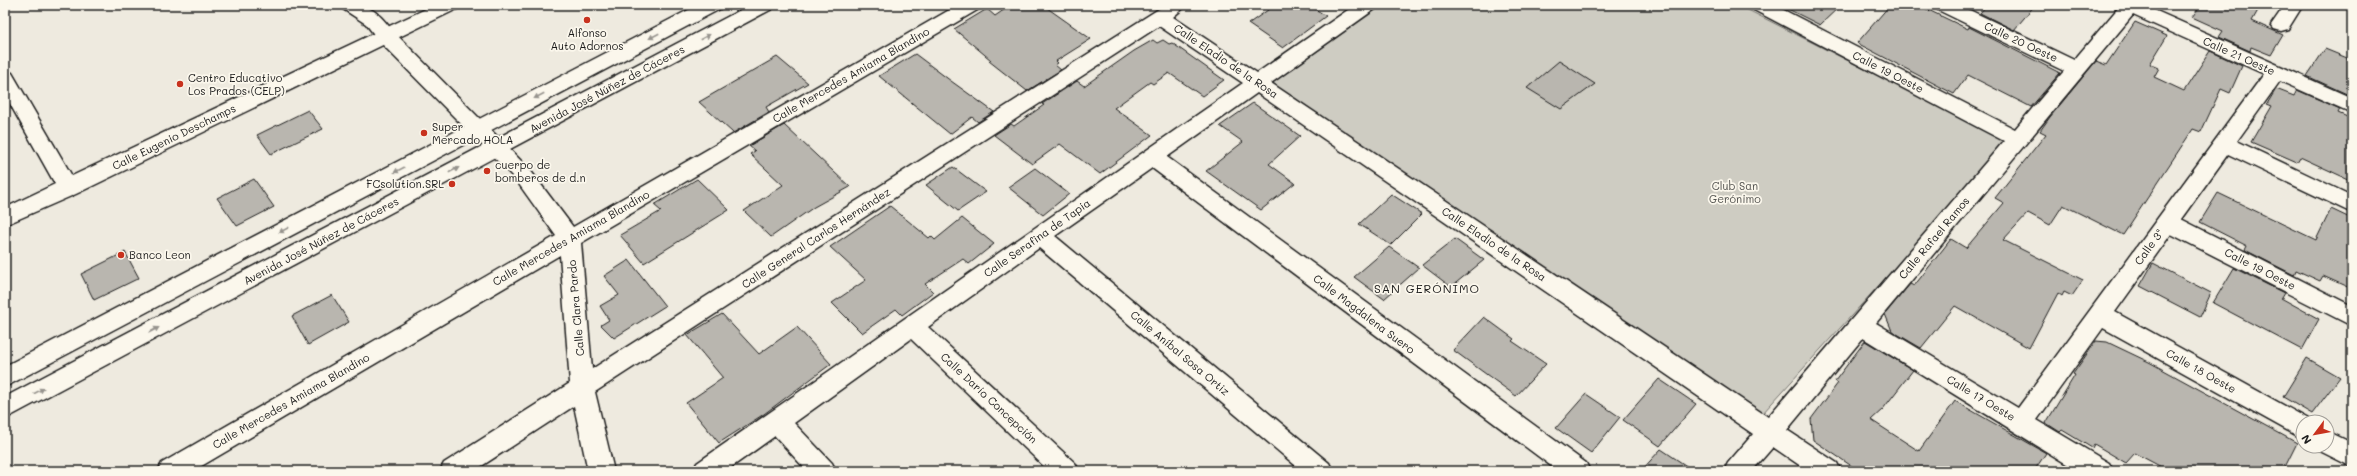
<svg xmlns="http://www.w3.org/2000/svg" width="2357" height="476" font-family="Mali,sans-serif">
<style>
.green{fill:#ceccc2;stroke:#75746f}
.building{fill:#b9b6af;stroke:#1c1c1c}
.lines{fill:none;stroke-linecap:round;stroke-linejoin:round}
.street-casing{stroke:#1c1c1c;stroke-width:3}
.secondary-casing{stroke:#1c1c1c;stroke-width:3}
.primary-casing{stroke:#1c1c1c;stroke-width:3}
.street{fill:#fbf7ec;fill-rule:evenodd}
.secondary{fill:#fbf7ec;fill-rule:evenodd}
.primary{fill:#fbf7ec;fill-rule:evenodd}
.oneway{fill:#97948e}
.poi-dot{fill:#c8321e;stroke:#fbf7ec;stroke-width:1.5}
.labels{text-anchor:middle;stroke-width:3.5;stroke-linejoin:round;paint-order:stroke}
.poi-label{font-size:11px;fill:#1c1c1c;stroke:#fbf7ec;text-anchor:start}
.street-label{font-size:11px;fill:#1c1c1c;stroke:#fbf7ec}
.park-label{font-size:11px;fill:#51514e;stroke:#fbf7ec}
.neighbourhood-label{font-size:12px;letter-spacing:1px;fill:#1c1c1c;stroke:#fbf7ec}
</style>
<rect width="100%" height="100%" fill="#eeeadf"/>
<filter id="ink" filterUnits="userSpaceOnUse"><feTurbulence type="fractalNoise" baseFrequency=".025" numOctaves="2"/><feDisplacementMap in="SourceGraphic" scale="8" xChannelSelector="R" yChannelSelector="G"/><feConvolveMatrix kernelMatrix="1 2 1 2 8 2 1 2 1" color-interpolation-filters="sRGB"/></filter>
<g filter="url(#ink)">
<path class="green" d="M1383,5h355l271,137 -247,272 -491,-330z"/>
<path class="building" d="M1011,5h32l48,34 -35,22 2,2 -3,2 6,5 -34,21 -38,-30 2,-1 -37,-31 33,-20 8,7z
M1275,5h34l17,11 -43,32 -35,-24z
M1780,5h61l-21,20z
M1890,5h28l50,24 1,-2 91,46 -29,34 -63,-32 -14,19 -97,-51z
M1987,5h48l-21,25 -34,-17z
M2201,5h60l-9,16 31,14 -12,20 -20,-8 -1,4 -31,-14 4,-6 -31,-14z
M2135,22l32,14 -17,28 9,4 -5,9 30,14 26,-40 32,15 -12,27 -9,-4 -20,43 -8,-3 -70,106 -60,-30 -13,20 -22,-12 -25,27 80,40 -11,16 -8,-4 -2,4 -4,-3 -29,55 -74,-42 -34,42 -29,-17 -7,-17 25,-30 4,2 37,-47 15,9 38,-45 -9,-5 51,-64 -6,-3 10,-14 46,-56 10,4z
M1153,40l4,3 6,-3 6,4 3,-1 52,37 -22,16 -33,-23 -16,11 -3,-2 -36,26 38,27 -52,39 -40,-30 -28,20 -38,-29 17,-11 3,2 30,-21 -2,-1 35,-23 7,5 50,-35z
M2325,49l27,11v31l-3,4 -42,-19z
M915,54l36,27 43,31 -16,10 -6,-5 -22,17 -71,-58z
M777,57l31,26 -42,24 3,5 -36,21 -34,-31z
M1559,61l36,23 -34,25 -34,-21z
M2276,89l18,7 3,-6 43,19 -2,4 14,6v62l-52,-24 -3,5 -46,-20 21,-36 -5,-2z
M1253,103l47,33 -31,28 26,19 -34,27 -55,-39 37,-29 -23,-16z
M308,110l15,19 -52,25 -14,-19z
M784,125l66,62 -36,20 -43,30 -27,-26 39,-26 -33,-31 5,-3 -6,-5z
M953,167l33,25 -28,19 -32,-26z
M1035,168l34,26 -26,21 -35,-28z
M254,179l20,28 -37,19 -20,-28z
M697,179l32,31 -85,53 -24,-28 41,-24 -7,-6z
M2218,193l98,47 15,-31 21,10v70l-29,-13 -3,5 -24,-11 -2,5 -49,-25 2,-4 -47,-24z
M1391,194l31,20 -31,31 -32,-21z
M890,206l39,32 2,-2 4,4 27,-22 32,26 -25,20 -6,-5 -38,25 8,8 -31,23 -6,-6 -34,24 -30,-30 34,-23 -36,-33z
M1455,239l29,21 -33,27 -29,-22z
M1389,247l30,21 -35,31 -30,-22z
M125,252l14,26 -45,22 -13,-26z
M629,260l36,46 -51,32 -13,-13 8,-5 -9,-14 19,-11 -15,-19z
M2153,263l58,30 -11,24 -60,-31z
M2234,268l50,25 -3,5 38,21 -17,31 -89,-47z
M332,295l17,27 -41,23 -16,-29z
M722,314l37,40 38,-27 34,37 -67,50 -45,29 -33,-40 37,-25 -36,-43z
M1484,317l30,22 -2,2 34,23 -30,32 -63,-46z
M1865,341l48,29 -30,39 -12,11 48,31 36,-50 91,52 -12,18h-175l-46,-31 -2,-21 27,-36 -3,-2z
M2096,341l11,1 42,20 148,81 -14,28h-114l-34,-18 -9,10 -32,-19 -2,4 -30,-18 -2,2 -14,-9 29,-48 -2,-1z
M2307,358l33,19 -28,37 -29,-17z
M1659,379l37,25 -36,42 -37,-26z
M1586,394l34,23 -29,36 -35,-25z
M1661,449l33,22h-53z"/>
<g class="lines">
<defs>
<path id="street" d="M434,5h25l-2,4 -381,185 -71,31v-17l50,-24 -50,-89v-24l7,2 60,103z
M958,5h23l-2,4 -398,234 11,126 573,-364h22l-14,12 84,56 98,-68h22l-2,4 -104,74 497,334 236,-276 -252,-132 -2,-4h24l241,124 49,-58 -128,-62 -2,-4h25l115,55 45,-53 -1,-2h25l209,93v15l-72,-32 -43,60 115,55v17l-124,-59 -47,65 171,87v20l-181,-92 -56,78 197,109v1h-9v17l-200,-111 -66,92 72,43 4,8h-35l-215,-133 -76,92 50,33 4,8h-33l-35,-24 -21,24h-28l4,-8 25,-29 -496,-341 -90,64 419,306 4,8h-32l-406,-303 -97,68 274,227 4,8h-31l-263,-223 -111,79 147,136 4,8h-30l-138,-132 -117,84 38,40 4,8h-29l-32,-35 -49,35h-33l4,-8 546,-380 -84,-57 -564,366 19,79h-26l-14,-65 -100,65h-34l4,-8 126,-80 -10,-128 -367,216h-35l4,-8 394,-227 -40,-56 -45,-46 -3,-5 3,-5 7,-2 7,2 45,46 43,57zM2133,15l131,59 -246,334 -142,-85z
M2285,5h18l-15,24 -7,2 -7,-2 -3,-4z
M2327,431l25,12v24l-34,-17 -2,-4h11z"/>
<path id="secondary" d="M341,5c30,0 33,3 52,26l92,93 3,5 -3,5 -7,2 -7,-2 -92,-93 -13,-17 -23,-15z"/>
<path id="primary" d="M698,5h24l-2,4 -715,378v-21z
M750,5h24l-2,4 -767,410v-22z"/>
</defs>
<use href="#street" class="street-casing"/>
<use href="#secondary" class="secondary-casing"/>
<use href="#primary" class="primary-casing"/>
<use href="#street" class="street"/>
<use href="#secondary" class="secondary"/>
<use href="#primary" class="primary"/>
</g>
<defs><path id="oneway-solid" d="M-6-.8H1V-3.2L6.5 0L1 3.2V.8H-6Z"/></defs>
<g class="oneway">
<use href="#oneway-solid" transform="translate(654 36) rotate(152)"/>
<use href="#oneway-solid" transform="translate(705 37) rotate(-28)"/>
<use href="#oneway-solid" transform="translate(539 96) rotate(152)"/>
<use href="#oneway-solid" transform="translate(399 170) rotate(152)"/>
<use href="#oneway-solid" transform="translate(454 170) rotate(-28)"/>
<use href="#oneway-solid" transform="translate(284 230) rotate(152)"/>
<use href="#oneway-solid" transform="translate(154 330) rotate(-28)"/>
<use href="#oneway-solid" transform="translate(39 391) rotate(-28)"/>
</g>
</g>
<g class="poi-dot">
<circle cx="587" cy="20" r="4"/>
<circle cx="180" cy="84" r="4"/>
<circle cx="424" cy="133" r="4"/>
<circle cx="487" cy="171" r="4"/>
<circle cx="452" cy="184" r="4"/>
<circle cx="121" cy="255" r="4"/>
</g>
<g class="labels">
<g class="poi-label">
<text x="587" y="37" text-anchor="middle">Alfonso<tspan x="587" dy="13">Auto Adornos</tspan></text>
<text x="188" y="82">Centro Educativo<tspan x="188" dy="13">Los Prados (CELP)</tspan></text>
<text x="432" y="131">Super<tspan x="432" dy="13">Mercado HOLA</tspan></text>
<text x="495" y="169">cuerpo de<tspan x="495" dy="13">bomberos de d.n</tspan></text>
<text x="444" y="188" text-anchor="end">FCsolution.SRL</text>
<text x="129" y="259">Banco Leon</text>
</g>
<g class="street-label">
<text transform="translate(2021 42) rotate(25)" y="4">Calle 20 Oeste</text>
<text transform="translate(2239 56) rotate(24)" y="4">Calle 21 Oeste</text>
<text transform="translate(1226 61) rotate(34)" y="4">Calle Eladio de la Rosa</text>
<text transform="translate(1888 72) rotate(27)" y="4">Calle 19 Oeste</text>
<text transform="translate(851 75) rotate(-30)" y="4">Calle Mercedes Amiama Blandino</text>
<text transform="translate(607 89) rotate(-28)" y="4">Avenida José Núñez de Cáceres</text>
<text transform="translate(174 137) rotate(-26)" y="4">Calle Eugenio Deschamps</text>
<text transform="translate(571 238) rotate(-30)" y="4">Calle Mercedes Amiama Blandino</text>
<text transform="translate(816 238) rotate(-33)" y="4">Calle General Carlos Hernández</text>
<text transform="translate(1037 238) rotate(-35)" y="4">Calle Serafina de Tapia</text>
<text transform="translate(1934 238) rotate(-50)" y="4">Calle Rafael Ramos</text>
<text transform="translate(321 241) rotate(-28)" y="4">Avenida José Núñez de Cáceres</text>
<text transform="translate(1494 244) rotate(34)" y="4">Calle Eladio de la Rosa</text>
<text transform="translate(2149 247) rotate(-54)" y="4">Calle 3ª</text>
<text transform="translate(2260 269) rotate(27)" y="4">Calle 19 Oeste</text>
<text transform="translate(576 308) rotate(-95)" y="4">Calle Clara Pardo</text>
<text transform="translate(1364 314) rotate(37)" y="4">Calle Magdalena Suero</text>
<text transform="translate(1180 353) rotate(40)" y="4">Calle Aníbal Sosa Ortiz</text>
<text transform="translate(2201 371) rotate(29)" y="4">Calle 18 Oeste</text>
<text transform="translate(989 398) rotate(43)" y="4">Calle Darío Concepción</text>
<text transform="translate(1981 398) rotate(31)" y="4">Calle 17 Oeste</text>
<text transform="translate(291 401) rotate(-30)" y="4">Calle Mercedes Amiama Blandino</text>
</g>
<g class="park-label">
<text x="1735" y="190">Club San<tspan x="1735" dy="13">Gerónimo</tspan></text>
</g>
<g class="neighbourhood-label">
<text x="1427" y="293">SAN GERÓNIMO</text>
</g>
</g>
<rect width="2357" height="476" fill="none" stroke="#fbf7ec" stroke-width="20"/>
<rect x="10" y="10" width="2337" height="456" fill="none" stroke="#1c1c1c" stroke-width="1.5" filter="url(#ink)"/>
<g transform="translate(2315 434) rotate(238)"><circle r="19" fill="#fbf7ec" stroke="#a29f99"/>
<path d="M0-3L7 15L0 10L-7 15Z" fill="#c8321e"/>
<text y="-6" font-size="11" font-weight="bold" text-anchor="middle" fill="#1c1c1c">N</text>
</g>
</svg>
